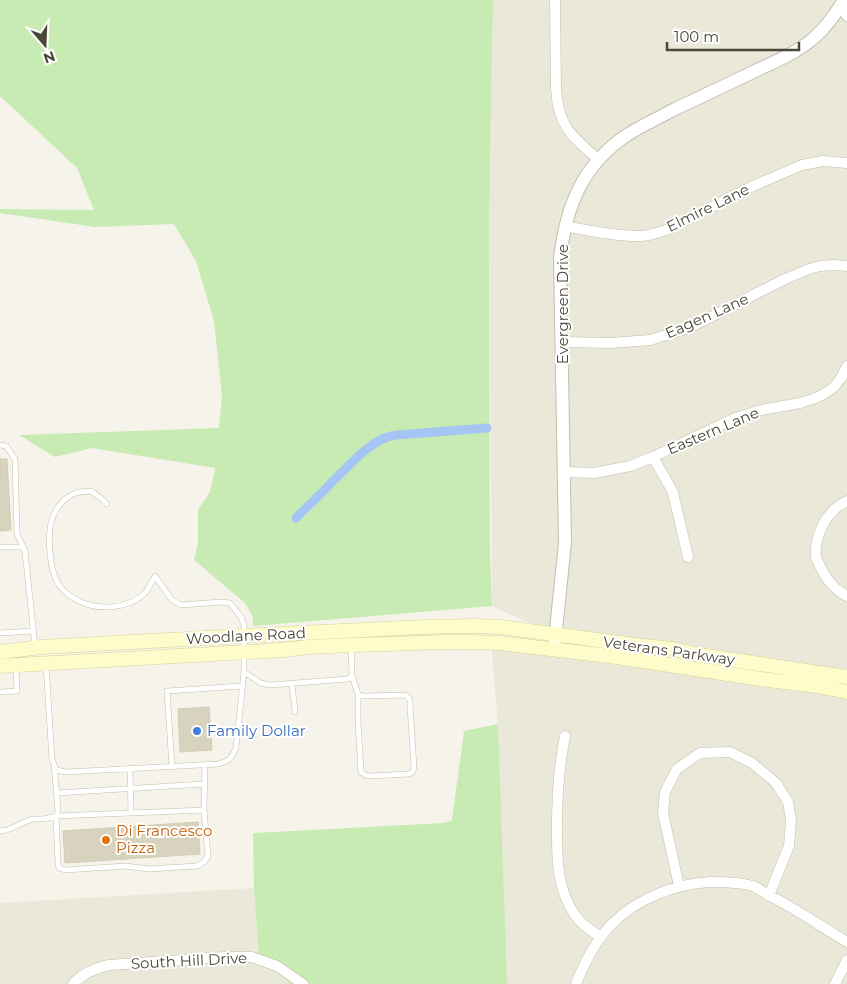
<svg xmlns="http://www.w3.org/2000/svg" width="847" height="984" font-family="Montserrat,sans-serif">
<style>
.residential{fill:#eae8d8}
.green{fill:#c7ebb2}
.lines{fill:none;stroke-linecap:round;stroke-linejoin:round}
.canal{stroke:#a5c5f4;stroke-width:9}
.building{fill:#d8d3bf;stroke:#d3ccb2}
.service-casing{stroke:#c2bfac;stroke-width:6}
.minor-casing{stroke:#c2bfac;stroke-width:11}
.tertiary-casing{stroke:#c2bfac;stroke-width:14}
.secondary-casing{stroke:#d7d299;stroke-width:15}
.service{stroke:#fff;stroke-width:5}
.minor{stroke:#fff;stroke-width:10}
.tertiary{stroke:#fff;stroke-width:12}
.secondary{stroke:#fffccb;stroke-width:14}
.shop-dot{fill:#3f7fe0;stroke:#fff;stroke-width:2}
.food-dot{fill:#e8710a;stroke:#fff;stroke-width:2}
.labels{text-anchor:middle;stroke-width:4;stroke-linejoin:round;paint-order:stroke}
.street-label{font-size:15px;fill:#4a4738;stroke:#fff}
.shop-label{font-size:15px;fill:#366cbe;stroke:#fff;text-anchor:start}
.food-label{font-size:15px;fill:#c56008;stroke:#fff;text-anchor:start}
</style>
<rect width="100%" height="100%" fill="#f6f4ea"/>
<path class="residential" d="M493,0h354v677l-291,-42 -64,-29 -3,-384z
M491,643l356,48v293h-341l-8,-260z
M254,888l5,71 32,25h-291v-81z"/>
<path class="green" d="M0,0h493l-4,222 1,331 2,53 -239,20v-9l-8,-14 -51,-43 4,-17v-33l12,-18 5,-24 -123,-20 -37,9 -36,-22 200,-7 3,-32 -8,-75 -18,-60 -22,-37 -79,3 -95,-14v-4l94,1 -17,-42 -77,-72z
M498,724l9,260h-216l-32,-25 -5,-71 -1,-55 191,-10 8,-3 12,-89z"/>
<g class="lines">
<path class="canal" d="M296,518c13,-13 26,-25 38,-38 17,-16 38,-42 62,-45l91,-7"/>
</g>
<path class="building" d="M0,459h7l4,71 -11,1z
M209,707l3,43 -32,2 -2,-43z
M198,822l2,32 -135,9 -2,-32z"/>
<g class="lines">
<defs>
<path id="service" d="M0,445l6,1 9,13 2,75 8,17 10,96
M0,547h23
M0,633l33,-2
M244,672l17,11 9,2 78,-6 4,-3 -1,-31
M352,676l6,18v28l3,50 4,3 4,1 40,-2 4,-3 1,-4 -4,-61v-6l-2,-3 -3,-2 -40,1h-4l-3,-2
M292,684l3,28
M0,692l17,-1 -1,-25
M54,764l2,6 10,2 152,-8c11,-3 13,-4 18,-16l8,-76v-47l-3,-8 -11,-14 -9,-1 -40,3 -9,-5 -17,-24c-3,5 -6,12 -10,17 -9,9 -23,13 -35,14 -19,1 -39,-6 -51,-22 -10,-15 -13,-55 -5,-71 4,-9 13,-18 22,-21 4,-2 10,-1 15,-2l12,9 4,4
M172,766l-5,-75 75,-5
M130,768l1,45
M57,793l147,-9
M204,810l-148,6 2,46 1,6 6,2 61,-4 23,3 48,-3 7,-4 4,-6 -4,-46 1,-45
M0,831l7,-1 25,-11h12l12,-3 2,-6 -4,-46 -2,-4 -6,-96"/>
<path id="minor" d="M555,0l1,89c2,37 16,48 42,70
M840,7l7,9
M565,226c24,5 50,10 74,10 10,0 18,-3 27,-6l87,-44 49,-21 21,-4 24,2
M562,342l49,1 39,-3 39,-12 96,-49 24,-10 11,-3 14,-1 13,1
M653,457l16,28 4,8 15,64
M565,472l29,1 36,-7 23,-9 80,-38 28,-9 39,-7 13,-4 11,-5 10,-7 7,-9 6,-12
M847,501c-16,8 -26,23 -30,40 -1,5 -2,11 -1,16 0,2 2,5 3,7 6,14 14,25 28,32
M565,736c-6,30 -8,59 -8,89 0,31 -1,63 18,90 7,10 16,16 26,22
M679,886l-16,-73 2,-21 12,-23 23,-16 30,-1 22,11 24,20 12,19 3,18 -2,26 -11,27 -9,23
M73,984c10,-11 22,-16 36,-19l116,-8h27l25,9 26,18
M576,984c8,-21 19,-42 35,-59 25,-26 63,-41 99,-43 13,0 33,0 45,5 6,3 11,7 17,10 26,13 50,30 75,45
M835,984l12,-24"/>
<path id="tertiary" d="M554,649l11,-106 -5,-285c6,-51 22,-93 67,-123 16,-10 33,-18 50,-27 26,-12 51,-24 76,-36 21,-10 46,-20 63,-36 11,-10 20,-23 28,-36"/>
<path id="secondary" d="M0,652l41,-5 219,-12 164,-8 51,-1 26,1 141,19 31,3 27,6 147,22
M0,666l283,-16 25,-3 43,-2 36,-1 55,-2h29l29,1 117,14 144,22 56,7 30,6"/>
</defs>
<use href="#service" class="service-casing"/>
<use href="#minor" class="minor-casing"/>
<use href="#tertiary" class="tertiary-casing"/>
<use href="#secondary" class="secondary-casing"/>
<use href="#service" class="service"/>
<use href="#minor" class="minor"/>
<use href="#tertiary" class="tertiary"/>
<use href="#secondary" class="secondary"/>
</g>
<circle class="shop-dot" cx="197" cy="731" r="5"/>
<circle class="food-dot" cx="106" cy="840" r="5"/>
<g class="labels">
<g class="street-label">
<text transform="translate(708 208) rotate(-26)" y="5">Elmire Lane</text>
<text transform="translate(563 304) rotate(-90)" y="5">Evergreen Drive</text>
<text transform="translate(707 316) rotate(-24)" y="5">Eagen Lane</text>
<text transform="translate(713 431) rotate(-23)" y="5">Eastern Lane</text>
<text transform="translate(246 636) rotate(-3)" y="5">Woodlane Road</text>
<text transform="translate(669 651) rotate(8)" y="5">Veterans Parkway</text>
<text transform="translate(189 961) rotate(-3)" y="5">South Hill Drive</text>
</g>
<g class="shop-label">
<text x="207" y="736">Family Dollar</text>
</g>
<g class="food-label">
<text x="116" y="836">Di Francesco<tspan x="116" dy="17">Pizza</tspan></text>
</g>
</g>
<g transform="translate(45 45) rotate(161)" stroke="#ffffff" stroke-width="4" paint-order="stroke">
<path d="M0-4L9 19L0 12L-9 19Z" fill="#4a4738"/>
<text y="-8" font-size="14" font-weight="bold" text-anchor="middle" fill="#4a4738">N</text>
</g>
<path d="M667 42v8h132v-8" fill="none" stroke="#4a4738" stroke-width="2.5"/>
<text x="674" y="42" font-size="15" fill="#4a4738" stroke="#ffffff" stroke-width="4" paint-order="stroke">100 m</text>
</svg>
